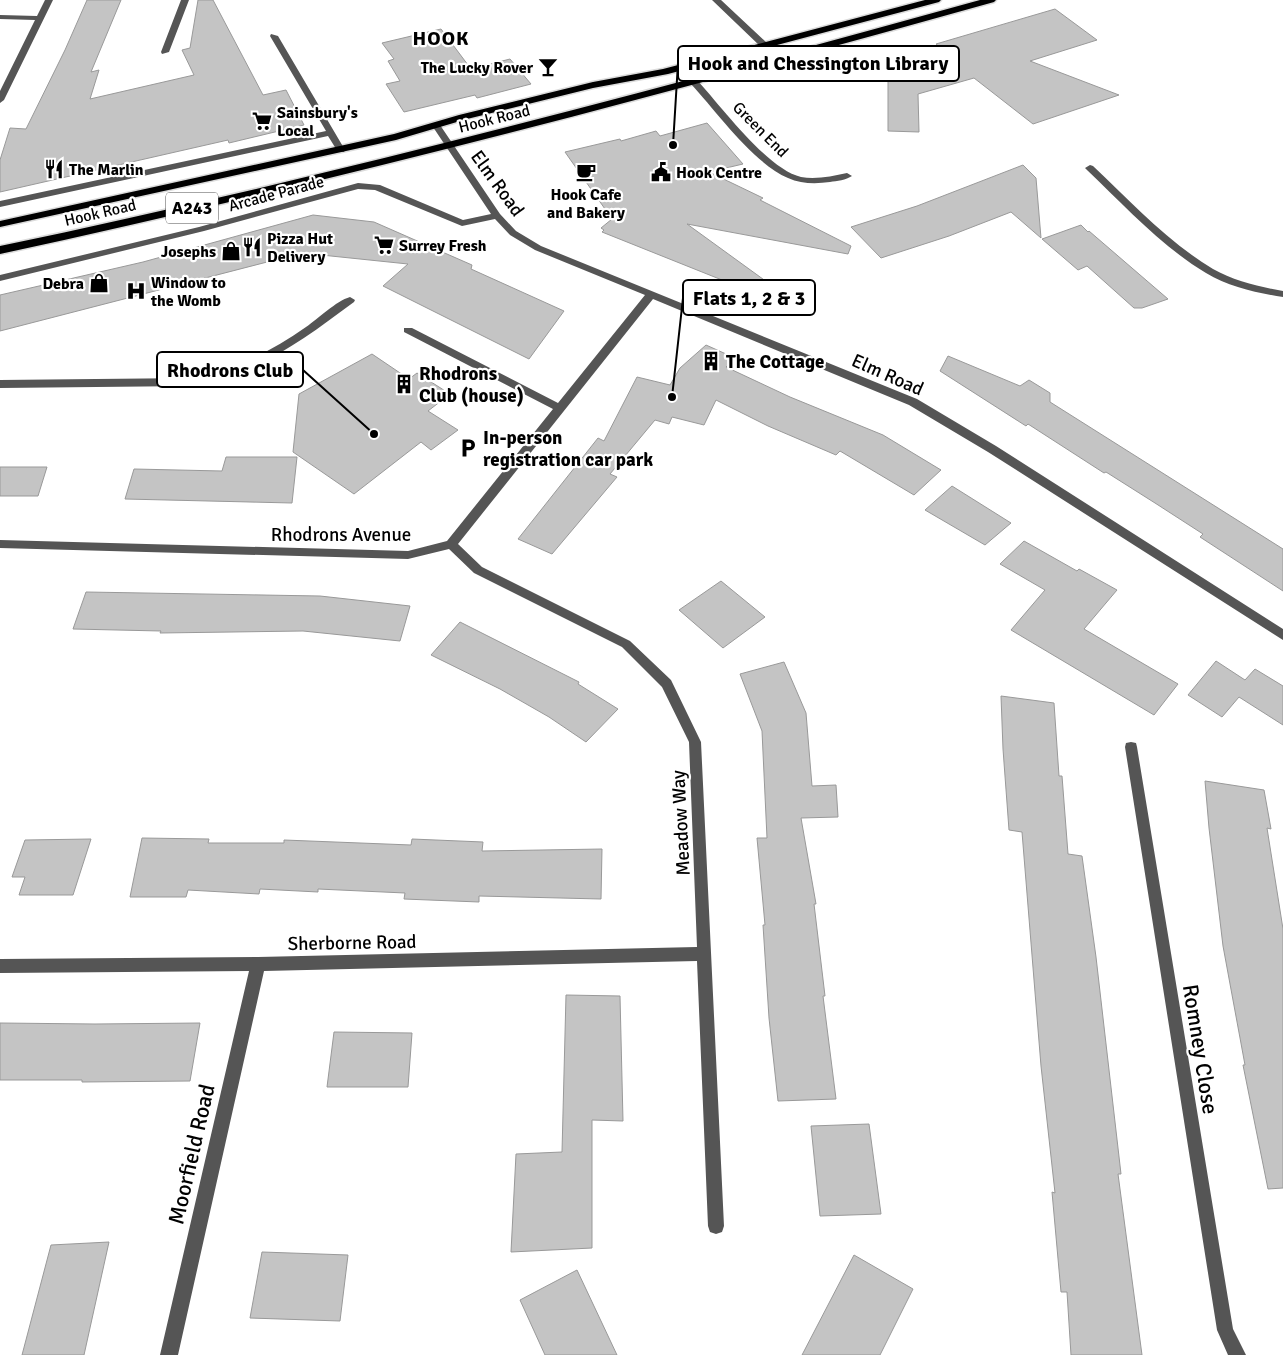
<svg xmlns="http://www.w3.org/2000/svg" width="1283" height="1355" font-family="Signika,sans-serif">
<style>
.building{fill:#c4c4c4;stroke:#999}
.lines{fill:none;stroke-linecap:round;stroke-linejoin:round}
.highway-casing{stroke:#dbdbdb;stroke-width:3}
.minor{fill:#555;fill-rule:evenodd}
.highway{fill:#000;fill-rule:evenodd}
.labels{text-anchor:middle;stroke-width:4.5;stroke-linejoin:round;paint-order:stroke}
.far-poi-label{font-size:16px;font-weight:bold;fill:#000;stroke:#fff;text-anchor:start}
.far-street-label{font-size:16px;fill:#000;stroke:#fff}
.shield{fill:#fff;stroke:#4c4c4c;stroke-width:1}
.shield-label{font-size:18px;font-weight:bold;fill:#000}
.street-label{font-size:19px;fill:#000;stroke:#fff}
.poi-label{font-size:19px;font-weight:bold;fill:#000;stroke:#fff;text-anchor:start}
.far-district-label{font-size:20px;font-weight:bold;letter-spacing:1px;fill:#000;stroke:#fff}
.near-street-label{font-size:22px;fill:#000;stroke:#fff}
.leader{fill:none;stroke:#000;stroke-width:2}
.callout-dot{fill:#000;stroke:#fff;stroke-width:2}
.callout{fill:#fff;stroke:#000;stroke-width:2}
.callout-label{font-size:20px;text-anchor:middle;font-weight:bold;fill:#000}
</style>
<rect width="100%" height="100%" fill="#fff"/>
<path class="building" d="M87,0h34l-30,72 8,-2 -9,29 104,-24 -12,-25 8,-2 8,-48h15l50,95 23,-5 18,35 -75,18 -1,-3 -228,52v-32l10,-32 16,1 39,-79z
M1055,9l42,31 -67,21 89,34 -86,29 -59,-46 -56,16 1,38 -31,-1v-59l61,-17 -13,-11z
M441,29l30,40 39,-10 21,25 -54,14 -2,-3 -71,17 -18,-28 14,-3 -12,-20 6,-2 -12,-16z
M707,123l36,41 -34,8 54,26 -3,2 91,46 -3,8 -161,-30 91,66 -6,10 -170,-68 2,-2 -3,-2 11,-9 -47,-67 55,-13 1,2 35,-10 4,5z
M1023,165l13,13 5,60 -30,-26 -62,24 -68,22 -30,-31 66,-21z
M313,215l61,7 98,43 -1,4 93,42 -35,48 -146,-73 25,-22 -106,-11 -302,78v-36l143,-33z
M1081,225l7,7 1,-1 79,68 -26,9h-8l-47,-42 -9,4 -36,-31z
M706,345l29,13 -9,9 64,30 93,38 58,35 -27,25 -74,-44 -4,4 -68,-29 -52,-26 -12,25 -32,-8 -3,7 -14,-4 -45,54 7,3 -65,77 -34,-15 80,-101 6,3 33,-64 33,8 10,-17z
M372,354l37,25 8,-6 33,21 -22,17 30,19 -27,20 -10,-8 -67,52 -61,-42 6,-58z
M948,356l72,30 9,-6 21,13v9l233,147v42l-83,-54 3,-3 -48,-31 -49,-31 -2,1 -76,-49 -2,2 -86,-55z
M226,457h71l-5,46 -167,-4 9,-30 88,2z
M0,467h47l-9,29h-38z
M952,486l59,37 -26,22 -60,-35z
M1024,541l53,30 2,-2 38,21 -33,39 94,55 -24,31 -143,-85 34,-40 -45,-26z
M721,581l44,36 -42,31 -44,-38z
M86,592l234,4 90,10 -10,35 -97,-10 -143,2 1,-2 -88,-2z
M460,622l119,60 -1,2 40,25 -32,33 -37,-25 -49,-28 -69,-34z
M1216,661l29,19 10,-11 28,17v39l-44,-28 -17,20 -34,-22z
M784,662l22,51 6,73 24,-1 2,32 -37,1 15,86h-2l11,92h-2l13,103 -58,2 -9,-83 -6,-93h2l-8,-87h10l-5,-107 -22,-57z
M1001,696l53,7 5,73h3l6,78 14,2 14,101 25,217h-3l24,181h-71l-4,-63h-6l-9,-100 3,1 -14,-127 -19,-234 -13,-2 -6,-81z
M1205,781l59,9 7,39 -4,-1 16,101v259l-15,1 -25,-124h2l-22,-119 -14,-118z
M142,838l67,1 -1,4h76v-3l127,5 1,-6 71,3 -1,9 120,-2 -1,50 -122,-3v6l-75,-3 1,-6 -87,-4v3l-58,-3 -1,5 -71,-4 -2,7h-56z
M91,839l-18,56h-54l6,-18h-13l13,-37z
M566,995l54,1 3,125 -31,-1v128l-81,4 5,-98 46,-2z
M0,1023l95,1 105,-1 -10,58 -108,1v-2h-82z
M334,1032l78,1 -4,54h-81z
M869,1124l12,90 -61,2 -9,-90z
M109,1242l-25,113h-62l29,-110z
M262,1252l86,3 -8,66 -90,-3z
M854,1255l59,34 -33,66h-78z
M577,1270l40,85h-72l-25,-55z"/>
<g class="lines">
<defs>
<path id="highway" d="M925,0h16l-2,2 -271,72 -75,14 -126,31 -71,21 -396,87v-6l394,-87 65,-19 134,-33 70,-13z
M980,0h16l-2,2c-329,92 -659,180 -994,252v-8c330,-69 655,-156 980,-246z"/>
</defs>
<use href="#highway" class="highway-casing"/>
<path class="minor" d="M45,0h8l-49,100 -4,3v-12l35,-71 -35,-1v-4l37,1z
M181,0h8l-20,52 -7,2 -1,-2z
M712,0h9l46,43v4h-6z
M271,34l7,2 67,114 -1,2h-6l-10,-16 -328,71v-6l326,-70 -56,-95z
M691,80h6c24,26 70,89 104,97 15,3 31,-1 46,-4l5,3c-6,4 -15,5 -22,6 -14,2 -29,2 -42,-4 -35,-15 -71,-66 -97,-94z
M437,124l3,1 60,89 16,17 25,15 376,153 79,47 287,183v11l-295,-188 -79,-47 -256,-106 -195,245 24,23 148,74 41,39 30,62 23,484 -2,6 -6,2 -6,-2 -2,-6 -11,-265 -433,10 -86,384h-18l89,-384 -249,2v-14l258,-2 439,-10 -8,-205 -27,-55 -40,-40 -148,-74 -25,-24 -41,10 -408,-11v-8l408,11 39,-10 106,-132 -149,-77v-4h8l146,75 87,-108 -110,-45 -25,-15 -15,-16 -33,7 -87,-36 -17,-1 -154,42 -204,50v-6l199,-48 159,-44 22,2 83,35 28,-6 -58,-87z
M1090,165l3,1c38,36 75,76 120,103 21,12 47,18 70,22v6c-26,-4 -54,-10 -77,-24 -45,-27 -81,-67 -119,-103l-2,-2z
M350,297l5,3 -1,2c-54,40 -95,71 -162,84l-192,2v-8l192,-2c43,-8 78,-26 114,-51 12,-8 30,-26 44,-30z
M1131,742l5,1 1,4 96,582 13,26h-18l-11,-25 -92,-583 1,-4z"/>
<use href="#highway" class="highway"/>
</g>
<defs>
<symbol id="bar-bare" viewBox="-9 -9 18 18"><path d="M-6-5H6L.8 .8V4.5H3.5V6h-7V4.5H-.8V.8Z" fill="#000" stroke="#fff" stroke-width="2.5" paint-order="stroke"/></symbol>
<symbol id="supermarket-bare" viewBox="-9 -9 18 18"><path d="M-6-5.5h2.5l.6 2H6L4.5 2H-2.5L-4.4-4H-6ZM-1.5 3.2a1.3 1.3 0 1 0 .1 0ZM3 3.2a1.3 1.3 0 1 0 .1 0Z" fill="#000" stroke="#fff" stroke-width="2.5" paint-order="stroke"/></symbol>
<symbol id="restaurant-bare" viewBox="-9 -9 18 18"><path d="M-5-6h1v4h1v-4h1v4h1v-4h1v5L-1.5 .5V6h-2V.5L-5-1ZM5-6V6H3V1.5H1.5Q1.5-4 5-6Z" fill="#000" stroke="#fff" stroke-width="2.5" paint-order="stroke"/></symbol>
<symbol id="cafe-bare" viewBox="-9 -9 18 18"><path d="M-5.5-4.5H6V0H3Q3 3.5 0 3.5H-2.5Q-5.5 3.5-5.5 0ZM3-3.2v2h1.7v-2ZM-6 4.5H4V6H-6Z" fill="#000" stroke="#fff" stroke-width="2.5" paint-order="stroke"/></symbol>
<symbol id="civic-bare" viewBox="-9 -9 18 18"><path d="M-.6-6.5H3V-4.5H.6V-3L4-1V1h2V6H-6V1h2V-1L-.6-3ZM-1.2 2.5V6h2.4V2.5Z" fill="#000" stroke="#fff" stroke-width="2.5" paint-order="stroke"/></symbol>
<symbol id="shop-bare" viewBox="-9 -9 18 18"><path d="M-5-2.5h2.3a2.7 3.5 0 0 1 5.4 0H5L5.5 6h-11ZM-1.5-2.5h3a1.5 2.3 0 0 0-3 0Z" fill="#000" stroke="#fff" stroke-width="2.5" paint-order="stroke"/></symbol>
<symbol id="hospital-bare" viewBox="-9 -9 18 18"><path d="M-5-5h3v3.5h4V-5h3V5h-3V1.5h-4V5h-3Z" fill="#000" stroke="#fff" stroke-width="2.5" paint-order="stroke"/></symbol>
<symbol id="building-bare" viewBox="-9 -9 18 18"><path d="M-4-6H4V6H1V3H-1V6H-4ZM-2.5-4.3h1.7v1.8h-1.7ZM.8-4.3h1.7v1.8H.8ZM-2.5-1h1.7V.8h-1.7ZM.8-1h1.7V.8H.8Z" fill="#000" stroke="#fff" stroke-width="2.5" paint-order="stroke"/></symbol>
<symbol id="parking-bare" viewBox="-9 -9 18 18"><path d="M-3.5-5.5H1a3.5 3.5 0 0 1 0 7H-1V5.5H-3.5ZM-1-3.4V-.6H.8a1.4 1.4 0 0 0 0-2.8Z" fill="#000" stroke="#fff" stroke-width="2.5" paint-order="stroke"/></symbol>
</defs>
<g fill-rule="evenodd">
<use href="#bar-bare" x="534" y="53" width="28" height="28"/>
<use href="#supermarket-bare" x="248" y="107" width="28" height="28"/>
<use href="#restaurant-bare" x="40" y="155" width="28" height="28"/>
<use href="#cafe-bare" x="572" y="158" width="28" height="28"/>
<use href="#civic-bare" x="647" y="158" width="28" height="28"/>
<use href="#supermarket-bare" x="370" y="231" width="28" height="28"/>
<use href="#restaurant-bare" x="238" y="233" width="28" height="28"/>
<use href="#shop-bare" x="217" y="237" width="28" height="28"/>
<use href="#shop-bare" x="85" y="269" width="28" height="28"/>
<use href="#hospital-bare" x="122" y="277" width="28" height="28"/>
<use href="#building-bare" x="697" y="347" width="28" height="28"/>
<use href="#building-bare" x="390" y="370" width="28" height="28"/>
<use href="#parking-bare" x="454" y="434" width="28" height="28"/>
</g>
<g class="labels">
<g class="far-poi-label">
<text x="533" y="73" text-anchor="end">The Lucky Rover</text>
<text x="277" y="118">Sainsbury's<tspan x="277" dy="18">Local</tspan></text>
<text x="69" y="175">The Marlin</text>
<text x="676" y="178">Hook Centre</text>
<text x="586" y="200" text-anchor="middle">Hook Cafe<tspan x="586" dy="18">and Bakery</tspan></text>
<text x="267" y="244">Pizza Hut<tspan x="267" dy="18">Delivery</tspan></text>
<text x="399" y="251">Surrey Fresh</text>
<text x="216" y="257" text-anchor="end">Josephs</text>
<text x="151" y="288">Window to<tspan x="151" dy="18">the Womb</tspan></text>
<text x="84" y="289" text-anchor="end">Debra</text>
</g>
<g class="far-street-label">
<text transform="translate(494 118) rotate(-14)" y="6">Hook Road</text>
<text transform="translate(761 129) rotate(45)" y="6">Green End</text>
<text transform="translate(276 193) rotate(-15)" y="6">Arcade Parade</text>
<text transform="translate(100 212) rotate(-13)" y="6">Hook Road</text>
</g>
<rect class="shield" x="166" y="192.5" width="52" height="31" rx="4"/>
<g class="shield-label">
<text x="192" y="214">A243</text>
</g>
<g class="street-label">
<text transform="translate(498 183) rotate(54)" y="7">Elm Road</text>
<text transform="translate(888 374) rotate(24)" y="7">Elm Road</text>
<text x="341" y="541">Rhodrons Avenue</text>
<text transform="translate(680 823) rotate(-93)" y="7">Meadow Way</text>
<text transform="translate(352 942) rotate(-1)" y="7">Sherborne Road</text>
</g>
<g class="poi-label">
<text x="726" y="368">The Cottage</text>
<text x="419" y="380">Rhodrons<tspan x="419" dy="22">Club (house)</tspan></text>
<text x="483" y="444">In-person<tspan x="483" dy="22">registration car park</tspan></text>
</g>
<g class="far-district-label">
<text x="441" y="45">HOOK</text>
</g>
<g class="near-street-label">
<text transform="translate(1201 1049) rotate(81)" y="8">Romney Close</text>
<text transform="translate(191 1154) rotate(-77)" y="8">Moorfield Road</text>
</g>
</g>
<path class="leader" d="M673 145L678 63M672 397L683 298M374 434L303 370"/>
<g class="callout-dot">
<circle cx="673" cy="145" r="5"/>
<circle cx="672" cy="397" r="5"/>
<circle cx="374" cy="434" r="5"/>
</g>
<g class="callout">
<rect x="678" y="46" width="281" height="35" rx="5"/>
<rect x="683" y="280" width="132" height="35" rx="5"/>
<rect x="157" y="352" width="146" height="35" rx="5"/>
</g>
<g class="callout-label">
<text x="818" y="70">Hook and Chessington Library</text>
<text x="749" y="305">Flats 1, 2 &amp; 3</text>
<text x="230" y="377">Rhodrons Club</text>
</g>
</svg>
